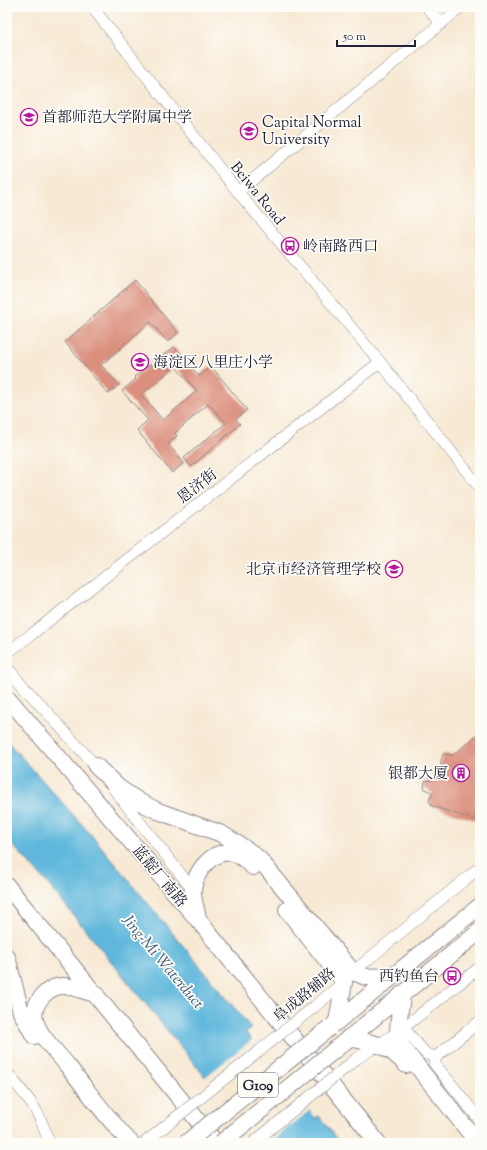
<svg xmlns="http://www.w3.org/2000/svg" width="487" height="1150" font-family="'Sorts Mill Goudy','Noto Serif SC',serif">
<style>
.water{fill:#5fb7dc;stroke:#406c8c}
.pier{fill:#f7e9d4}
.building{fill:#db907e;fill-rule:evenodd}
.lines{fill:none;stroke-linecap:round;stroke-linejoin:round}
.minor-casing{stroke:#8c8688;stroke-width:12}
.highway-casing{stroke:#8c8688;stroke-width:18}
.minor{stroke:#fff;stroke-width:11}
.highway{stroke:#fff;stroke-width:16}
.minor-bridge-casing{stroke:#8c8688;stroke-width:12;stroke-linecap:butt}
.highway-bridge-casing{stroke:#8c8688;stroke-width:18;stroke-linecap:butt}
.minor-bridge{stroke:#fff;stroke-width:11}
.highway-bridge{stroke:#fff;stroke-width:16}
.labels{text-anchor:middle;stroke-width:3.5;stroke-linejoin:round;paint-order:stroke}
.shield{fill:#fdfcf7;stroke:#646373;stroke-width:1}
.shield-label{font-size:14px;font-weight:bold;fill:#22223b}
.poi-label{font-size:15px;fill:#22223b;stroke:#fdfcf7;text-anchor:start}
.street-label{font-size:15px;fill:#22223b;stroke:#fdfcf7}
.water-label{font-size:16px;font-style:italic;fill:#3a5e7b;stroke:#fdfcf7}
</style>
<rect width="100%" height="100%" fill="#fdfcf7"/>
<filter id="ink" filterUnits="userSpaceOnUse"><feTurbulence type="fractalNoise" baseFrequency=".025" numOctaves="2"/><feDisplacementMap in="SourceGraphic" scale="8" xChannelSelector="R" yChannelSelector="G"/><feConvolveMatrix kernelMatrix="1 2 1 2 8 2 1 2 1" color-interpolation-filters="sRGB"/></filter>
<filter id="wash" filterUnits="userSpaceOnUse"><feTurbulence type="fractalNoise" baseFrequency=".012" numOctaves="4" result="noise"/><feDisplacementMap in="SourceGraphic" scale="16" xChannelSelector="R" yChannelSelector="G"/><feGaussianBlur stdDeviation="0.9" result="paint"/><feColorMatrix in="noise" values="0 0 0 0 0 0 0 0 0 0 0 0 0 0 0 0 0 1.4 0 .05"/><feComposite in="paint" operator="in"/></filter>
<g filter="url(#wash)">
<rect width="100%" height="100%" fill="#f7e9d4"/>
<path class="water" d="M7,741l87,97 157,190 -5,5 69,85 4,-2 21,27h-81l-211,-259 -41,-45z"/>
<path class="pier" d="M253,1039l57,71 -41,33h-13l-52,-65z"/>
<g id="blocks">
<path class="building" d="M135,280l43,53 -10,9 -18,-20 -25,22 -24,21 18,20 -11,9 -43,-52z
M174,347l25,29 12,-10 36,44 -11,9 4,5 -49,43 -7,-9 42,-35 -18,-19 -33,29 2,3 -9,8 16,19 -12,10 -35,-43 11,-10 -26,-29 14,-12 -2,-2zM175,366l22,25 -34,29 -22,-25z
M480,733v65l-4,4 2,19 -46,-15 -3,-6 4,-7 -9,-5 1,-7 9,-1 15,-13 -9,-3 3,-10 10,1z"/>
</g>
</g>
<g filter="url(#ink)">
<use href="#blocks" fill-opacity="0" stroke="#8c8688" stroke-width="1"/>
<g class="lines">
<defs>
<path id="minor" d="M92,7l146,185 142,170 100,126
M427,7l14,17
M238,192l223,-185
M32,634l348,-272
M7,668l93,103
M113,788l80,102
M314,1007l30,-25 9,-10 127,-105
M400,1031l7,1 19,22 10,3 44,-36
M436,1057l-2,6 46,57
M356,1059l42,-27 82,-65
M7,1073c22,26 32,36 42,70
M144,1143l9,-7"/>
<path id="highway" d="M7,697l192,224 179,222
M96,766l23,22 21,14 18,9 64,23 27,17 11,9 93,112 13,5 27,-1
M7,886l209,257
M287,910l57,72 -7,40
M198,919c-1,-9 -6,-21 -5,-30 3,-18 19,-40 40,-36 8,2 14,8 20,14
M7,957l14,55 13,24
M96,994c-10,-2 -23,-8 -33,-8 -16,0 -32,19 -28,34 4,16 22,32 32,45 21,26 41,55 64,78
M402,994c-1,17 -8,38 0,53l76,96
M335,1023l145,-117
M348,1038c26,5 40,6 58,27
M343,1043l137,-112"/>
</defs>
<use href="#minor" class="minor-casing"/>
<use href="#highway" class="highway-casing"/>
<use href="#minor" class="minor"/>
<use href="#highway" class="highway"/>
<defs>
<path id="minor-bridge" d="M7,653l25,-19
M153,1136l161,-129
M253,1143l103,-84"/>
<path id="highway-bridge" d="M186,1143l143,-115
M221,1143l122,-100"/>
</defs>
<use href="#minor-bridge" class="minor-bridge-casing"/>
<use href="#highway-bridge" class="highway-bridge-casing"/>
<use href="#minor-bridge" class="minor-bridge"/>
<use href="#highway-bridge" class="highway-bridge"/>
</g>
</g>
<defs>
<symbol id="school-ring" viewBox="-11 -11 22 22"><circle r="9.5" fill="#fdfcf7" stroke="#b5179e" stroke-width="1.5"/><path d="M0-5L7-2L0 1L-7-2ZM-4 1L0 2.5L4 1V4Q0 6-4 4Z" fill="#b5179e"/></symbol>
<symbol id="university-ring" viewBox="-11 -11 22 22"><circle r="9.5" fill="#fdfcf7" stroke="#b5179e" stroke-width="1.5"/><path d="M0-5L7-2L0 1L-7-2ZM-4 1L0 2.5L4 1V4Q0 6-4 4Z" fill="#b5179e"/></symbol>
<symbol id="bus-ring" viewBox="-11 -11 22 22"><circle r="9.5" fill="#fdfcf7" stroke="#b5179e" stroke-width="1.5"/><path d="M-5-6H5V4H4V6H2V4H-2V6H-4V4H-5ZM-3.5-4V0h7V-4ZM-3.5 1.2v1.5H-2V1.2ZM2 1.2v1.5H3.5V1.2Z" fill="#b5179e"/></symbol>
<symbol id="building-ring" viewBox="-11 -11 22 22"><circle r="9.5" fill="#fdfcf7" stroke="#b5179e" stroke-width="1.5"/><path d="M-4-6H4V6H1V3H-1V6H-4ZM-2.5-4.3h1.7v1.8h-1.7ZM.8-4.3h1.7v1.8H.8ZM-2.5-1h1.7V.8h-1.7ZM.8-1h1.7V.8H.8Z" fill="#b5179e"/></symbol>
</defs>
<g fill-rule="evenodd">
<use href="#school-ring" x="19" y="107" width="20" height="20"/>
<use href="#university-ring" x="239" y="121" width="20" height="20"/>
<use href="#bus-ring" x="280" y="236" width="20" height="20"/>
<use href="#school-ring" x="130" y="352" width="20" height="20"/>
<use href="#university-ring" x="384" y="559" width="20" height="20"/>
<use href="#building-ring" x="451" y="763" width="20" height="20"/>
<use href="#bus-ring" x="442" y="966" width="20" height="20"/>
</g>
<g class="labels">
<rect class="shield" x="238" y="1073" width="40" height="24" rx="3"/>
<g class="shield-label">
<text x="258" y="1090">G109</text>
</g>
<g class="poi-label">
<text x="42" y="122">首都师范大学附属中学</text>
<text x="262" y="127">Capital Normal<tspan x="262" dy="17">University</tspan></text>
<text x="303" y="251">岭南路西口</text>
<text x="153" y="367">海淀区八里庄小学</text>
<text x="381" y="574" text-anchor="end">北京市经济管理学校</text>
<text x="448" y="778" text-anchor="end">银都大厦</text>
<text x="439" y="981" text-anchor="end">西钓鱼台</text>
</g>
<g class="street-label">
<text transform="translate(258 193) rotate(51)" y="5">Beiwa Road</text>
<text transform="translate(197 486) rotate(-38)" y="5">恩济街</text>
<text transform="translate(160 876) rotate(50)" y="5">蓝靛厂南路</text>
<text transform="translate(304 995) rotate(-40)" y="5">阜成路辅路</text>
</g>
<g class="water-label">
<text transform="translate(164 961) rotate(50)" y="6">Jing-Mi Waterduct</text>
</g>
</g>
<rect width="487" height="1150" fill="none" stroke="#fdfcf7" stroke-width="24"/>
<path d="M337 40v6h78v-6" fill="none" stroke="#22223b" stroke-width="2"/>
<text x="343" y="40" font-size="12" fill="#22223b" stroke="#fdfcf7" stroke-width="3" paint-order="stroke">50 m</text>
</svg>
